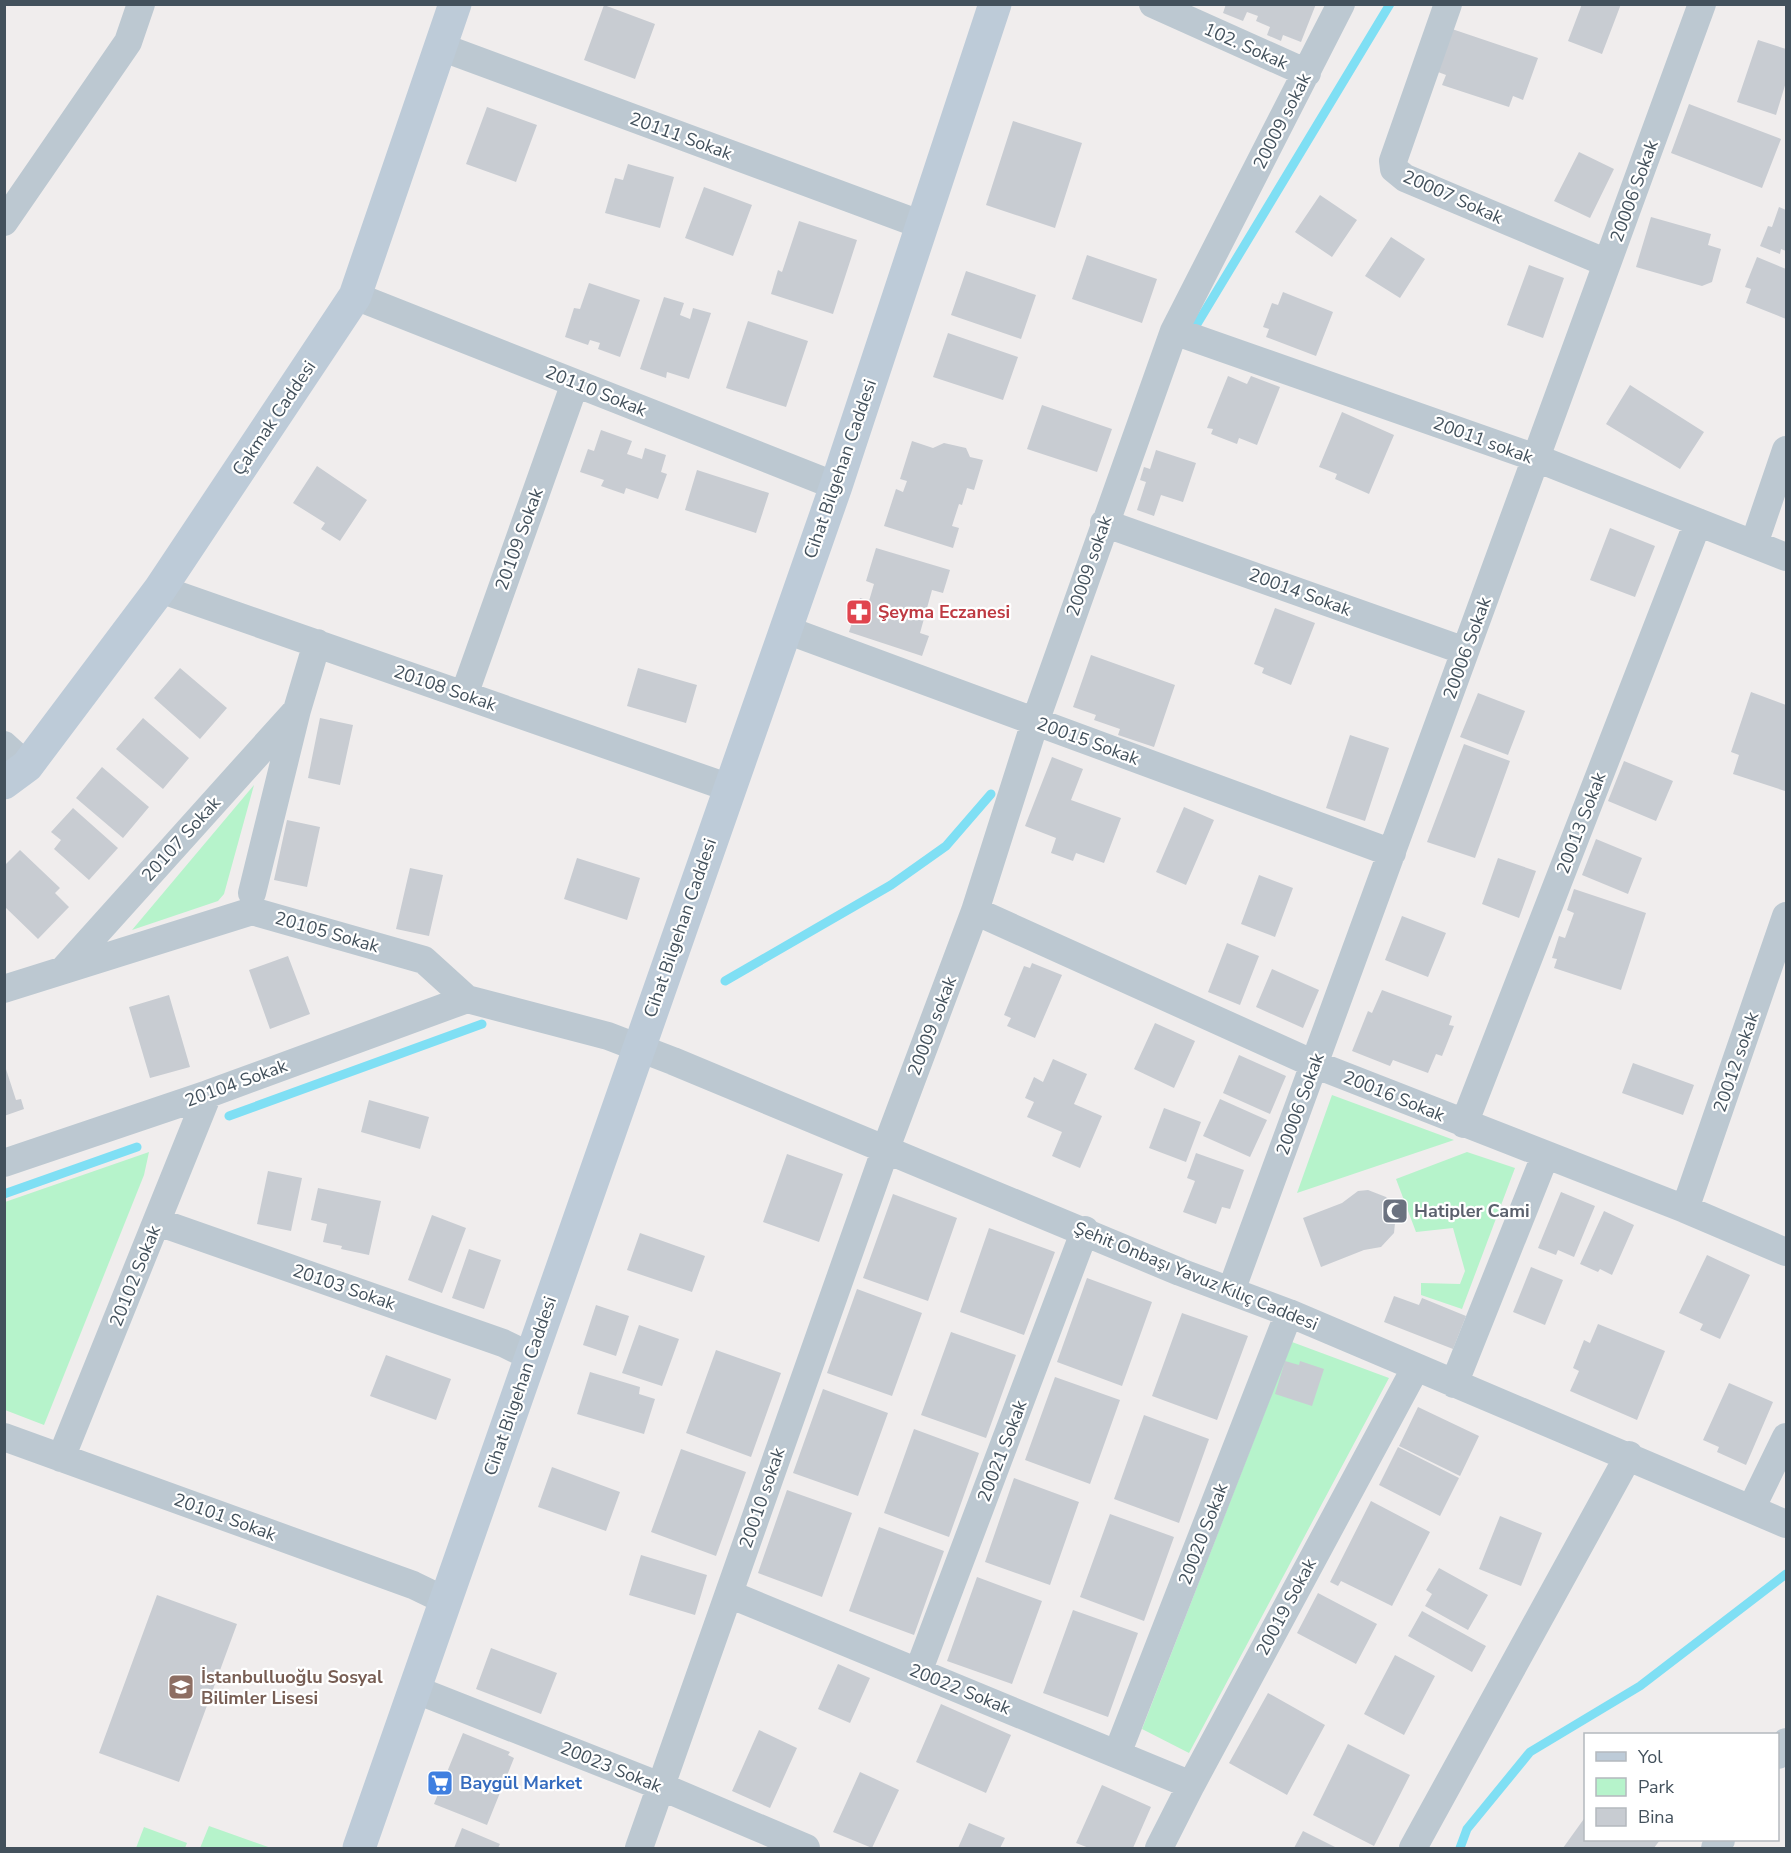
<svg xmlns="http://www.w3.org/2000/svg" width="1791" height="1853" font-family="'Nunito Sans',sans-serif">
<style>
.green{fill:#b6f3cb}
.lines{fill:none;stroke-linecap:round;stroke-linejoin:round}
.stream{stroke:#7fdff4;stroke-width:9}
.building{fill:#c8ccd2}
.minor{stroke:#bcc8d1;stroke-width:28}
.secondary{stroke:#bdcbd8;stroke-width:33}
.labels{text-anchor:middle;stroke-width:4.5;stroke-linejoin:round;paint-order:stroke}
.street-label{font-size:18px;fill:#43515c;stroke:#fff}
.health-label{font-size:18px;font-weight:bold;fill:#be3a42;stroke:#fff;text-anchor:start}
.worship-label{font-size:18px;font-weight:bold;fill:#5b616d;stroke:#fff;text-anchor:start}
.education-label{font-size:18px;font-weight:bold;fill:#785e54;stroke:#fff;text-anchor:start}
.shop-label{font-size:18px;font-weight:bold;fill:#366cbe;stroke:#fff;text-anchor:start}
</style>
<rect width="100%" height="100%" fill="#f0eded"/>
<path class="green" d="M254,785l-30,109 -6,7 -86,29z
M1332,1095l122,45 -157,53z
M149,1152l-5,23 -100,250 -39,-15v-208z
M1467,1152l48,16 -53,141 -41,-14v-12l39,1 5,-13 -12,-43 -37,4 -20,-53z
M1292,1342l97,36 -200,375 -47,-24z
M209,1826l62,22h-71z
M144,1827l43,16 -2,5h-49z"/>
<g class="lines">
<path class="stream" d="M1191,334l199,-330
M725,981l166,-96 55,-39 45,-52
M229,1116l253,-92
M4,1194l133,-47
M1460,1848l7,-19 63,-77 110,-66 146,-112"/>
</g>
<path class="building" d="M1226,4h90l-15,38 -18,-7 -2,6 -14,-6 3,-8 -14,-6 2,-5 -11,-4 -4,9 -20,-8z
M1582,4h39l-19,50 -34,-13z
M604,5l51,19 -20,55 -51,-19z
M1452,29l86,29 -15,42 -10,-4 -4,11 -67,-22 4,-10 -8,-3z
M1758,40l28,9v33l-10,33 -39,-13z
M1689,104l92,35 -19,49 -91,-35z
M487,107l50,18 -21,57 -50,-18z
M1013,121l69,22 -27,85 -69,-23z
M1579,152l35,17 -24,49 -36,-17z
M628,164l46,13 -14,51 -55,-15 10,-35 8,2z
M704,187l48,18 -19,51 -48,-18z
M1320,195l37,25 -25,37 -37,-25z
M1779,207l7,3v41l-5,-2 -1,5 -20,-8 8,-20 4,1z
M1651,217l60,17 -3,11 13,4 -9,33 -10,4 -66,-19z
M799,221l58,19 -24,74 -62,-20 7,-24 4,2z
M1391,237l34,22 -25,39 -35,-22z
M1087,255l70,24 -15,44 -70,-24z
M1757,257l29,12v50l-40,-16 5,-14 -6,-2z
M1529,265l35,13 -21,60 -36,-13z
M966,271l70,24 -15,44 -70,-24z
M589,283l51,17 -20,57 -22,-8 2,-6 -10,-3 -2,5 -23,-8 9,-29 6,1z
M1283,292l50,20 -17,44 -50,-19 3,-8 -6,-2 9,-24 6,2z
M664,297l20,6 -4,12 10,4 3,-11 18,5 -22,66 -22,-7 -1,6 -26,-9z
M748,321l60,20 -22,66 -60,-19z
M948,333l70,24 -15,43 -70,-23z
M1228,376l19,8 4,-8 29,11 -23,58 -18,-7 -2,6 -26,-10 2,-5 -6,-1z
M1630,385l74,47 -24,37 -74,-45z
M1042,405l70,24 -15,43 -70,-23z
M1342,412l52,23 -25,59 -34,-15 2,-5 -18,-7z
M601,430l31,11 -5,13 15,5 3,-11 21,7 -5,17 6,2 -9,25 -32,-11 -2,6 -23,-8 3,-6 -24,-8 8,-23 6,2z
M912,441l21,7 11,-5 22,5 4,9 13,3 -9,30 -7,-2 -5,17 -3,-1 -7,22 7,2 -6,20 -69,-22 12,-37 7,3 4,-11 -7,-2z
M1156,450l40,13 -13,39 -22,-7 -7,21 -17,-6 9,-28 -6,-2 4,-13 6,2z
M317,466l50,34 -27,41 -19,-12 4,-6 -32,-20z
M697,470l72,23 -13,40 -71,-23z
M1610,528l45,18 -20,51 -45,-17z
M876,548l74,22 -7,23 -11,-3 -12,43 9,3 -7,20 -73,-24 11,-34 9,3 5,-17 -8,-3z
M1275,608l40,15 -24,62 -29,-12 2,-5 -10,-4z
M1091,655l84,30 -21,62 -36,-12 2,-6 -26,-9 2,-5 -23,-8z
M180,668l47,40 -27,31 -46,-41z
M638,668l59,17 -11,38 -59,-17z
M1751,692l35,13 -1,86 -52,-17 6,-19 -8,-3z
M1478,693l47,18 -17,44 -48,-18z
M143,718l46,40 -26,31 -47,-40z
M320,718l33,7 -13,60 -32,-7z
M1350,735l39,13 -24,73 -39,-13z
M1464,744l46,17 -35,97 -48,-16z
M1052,757l31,12 -12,31 50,18 -17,45 -28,-10 -3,8 -22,-8 5,-15 -31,-12z
M1624,761l49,20 -17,40 -48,-20z
M102,767l47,40 -26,31 -47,-40z
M1184,807l30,13 -28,65 -30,-13z
M73,808l45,40 -29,32 -35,-31 7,-9 -10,-8z
M287,820l33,7 -13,60 -33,-7z
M1596,839l46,19 -14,36 -46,-19z
M20,850l40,38 -5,5 14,14 -31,32 -34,-33v-40z
M577,858l63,20 -13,42 -63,-21z
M1498,858l38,13 -17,47 -37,-14z
M410,868l33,7 -14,61 -33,-7z
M1259,875l34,13 -18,49 -34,-13z
M1574,889l72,24 -25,77 -67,-22 3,-9 -5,-1 7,-22 6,2 9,-25 -7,-3z
M1402,916l44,17 -18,44 -43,-17z
M1227,943l32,13 -19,49 -32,-13z
M288,956l22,58 -40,15 -21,-59z
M1032,963l30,12 -27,63 -28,-12 4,-8 -7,-3 20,-49 6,2z
M1272,969l47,21 -16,38 -47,-21z
M1382,990l70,26 -3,9 5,1 -12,30 -6,-2 -8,19 -35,-13 -3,6 -38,-15 16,-40 4,2z
M169,995l21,72 -40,11 -21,-71z
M1155,1023l40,18 -21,47 -40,-19z
M1239,1055l47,21 -16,38 -47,-21z
M1053,1059l34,15 -13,30 28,12 -22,52 -28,-12 10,-24 -35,-15 7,-15 -9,-4 9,-21 9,5z
M1633,1063l61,22 -11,30 -61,-22z
M5,1066l11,34 5,-1 3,10 -20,7z
M1220,1099l47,21 -17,37 -47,-21z
M369,1100l60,17 -9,32 -59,-17z
M1164,1108l37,14 -15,40 -37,-14z
M1196,1153l48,17 -14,39 -8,-2 -6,17 -33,-12 12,-31 -8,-3z
M787,1154l56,20 -24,68 -56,-20z
M268,1171l34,7 -11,53 -34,-7z
M318,1188l63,13 -12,54 -28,-6 1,-3 -19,-4 4,-18 -16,-4z
M1368,1190l18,7 6,7 4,9 -2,20 -13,14 -17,3 -43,17 -18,-49 39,-15 16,-12z
M1561,1192l34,14 -21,51 -16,-7 -2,5 -18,-7z
M893,1194l64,24 -29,83 -65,-23z
M1604,1211l30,14 -22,50 -12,-6 -2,3 -18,-8z
M432,1215l34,13 -24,65 -34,-13z
M989,1228l66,24 -31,83 -64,-23z
M640,1233l65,23 -13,36 -65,-22z
M469,1249l32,11 -17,49 -32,-11z
M1707,1255l43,20 -30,64 -20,-9 3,-6 -24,-11z
M1531,1267l32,13 -18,45 -32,-13z
M1087,1278l65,24 -30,84 -65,-24z
M857,1289l65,24 -30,83 -65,-23z
M1394,1296l25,9 3,-7 44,18 -13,33 -69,-27z
M596,1305l33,11 -13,40 -33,-11z
M1182,1313l66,23 -31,84 -65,-24z
M1598,1324l67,27 -28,69 -67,-29 9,-20 -6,-3 11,-28 6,3z
M639,1325l40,14 -17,47 -40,-13z
M951,1332l65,23 -30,83 -65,-23z
M716,1350l65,23 -30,84 -65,-24z
M386,1355l65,24 -15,41 -66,-24z
M1285,1361l14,4 1,-4 24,8 -12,37 -37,-12z
M590,1372l50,15 -1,7 16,5 -11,35 -67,-20z
M1055,1377l65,23 -30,84 -65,-24z
M1729,1383l44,19 -27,63 -29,-13 2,-5 -16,-7z
M823,1389l65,24 -30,83 -65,-23z
M1418,1407l61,29 -19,40 -61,-30z
M1144,1415l65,24 -30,84 -65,-24z
M914,1429l65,24 -30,84 -65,-24z
M1398,1447l61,31 -19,38 -61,-31z
M681,1449l65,23 -30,84 -65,-24z
M552,1467l68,25 -14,39 -68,-24z
M1014,1478l65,24 -29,83 -65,-23z
M787,1490l65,23 -30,84 -64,-24z
M1371,1501l59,31 -38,74 -51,-25 -3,5 -8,-4z
M1110,1514l64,23 -30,84 -64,-24z
M1500,1516l42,17 -21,53 -42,-17z
M879,1527l65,24 -30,84 -65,-24z
M641,1555l66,20 -12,40 -66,-20z
M1439,1568l49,27 -20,35 -43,-24 7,-12 -6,-4z
M977,1577l65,24 -30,83 -65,-23z
M1318,1593l59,31 -21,40 -59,-31z
M157,1595l80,29 -58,158 -80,-29z
M1073,1610l65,23 -30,84 -65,-24z
M1422,1611l64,35 -14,26 -64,-36z
M491,1648l66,25 -16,41 -65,-25z
M1395,1655l40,21 -31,59 -40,-21z
M838,1664l32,14 -20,45 -32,-14z
M1268,1693l57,32 -38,70 -58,-32z
M941,1704l70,31 -25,58 -70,-31z
M759,1730l38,18 -27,60 -38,-17z
M463,1733l47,19 -2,3 6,3 -27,67 -53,-21z
M1348,1744l62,31 -36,71 -61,-31z
M860,1772l39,18 -27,58 -39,-16z
M1102,1785l49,22 -18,41h-44l-13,-5z
M1586,1816v24h74l-6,8h-91z
M969,1823l36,15 -5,10h-42z
M462,1828l38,16 -2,4h-44z
M1303,1831l34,17h-43z"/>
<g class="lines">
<path class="minor" d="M1153,4l154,69
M1448,4l-55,157 1,8 11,9 202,85
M441,47l481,178
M4,222l124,-180 13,-38
M355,296l481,190
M1174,331l362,127 250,99
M1104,523l361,128
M1754,544l32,-94
M160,589l570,199
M784,629l608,224
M464,695l111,-312
M4,745l23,21
M252,893l45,-183 20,-67
M975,911l339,153 371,145 101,43
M64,969l233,-259
M4,989l248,-78 172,49 43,39 141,37 65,25 507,211 109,41 497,211
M1464,1124l234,-602
M4,1163l204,-69 259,-95
M1685,1209l101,-293
M158,1222l345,121 27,13
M1231,1291l471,-1287
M1454,1384l91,-228
M4,1437l409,148 31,15
M61,1458l147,-364
M1752,1507l34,-70
M729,1594l462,191
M918,1672l167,-442
M414,1689l246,97 146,62
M1117,1754l172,-441
M1778,1755l8,-13
M639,1848l247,-700 89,-237 60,-189 139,-391 167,-327
M1159,1848l32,-63 225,-418
M1413,1848l216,-393
M1715,1848l6,-8"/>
<path class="secondary" d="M4,783l23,-17 133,-177 195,-293 100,-292
M359,1848l477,-1362 159,-482"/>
</g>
<defs>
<symbol id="pharmacy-square" viewBox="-11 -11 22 22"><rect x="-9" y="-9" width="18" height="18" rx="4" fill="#e0444e" stroke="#fff"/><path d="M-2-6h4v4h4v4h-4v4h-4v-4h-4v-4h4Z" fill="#fff"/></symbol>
<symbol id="mosque-square" viewBox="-11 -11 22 22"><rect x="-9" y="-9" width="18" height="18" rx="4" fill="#6b7280" stroke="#fff"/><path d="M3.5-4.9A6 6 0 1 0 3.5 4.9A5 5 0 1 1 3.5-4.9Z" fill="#fff"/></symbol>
<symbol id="school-square" viewBox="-11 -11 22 22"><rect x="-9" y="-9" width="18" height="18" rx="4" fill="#8d6e63" stroke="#fff"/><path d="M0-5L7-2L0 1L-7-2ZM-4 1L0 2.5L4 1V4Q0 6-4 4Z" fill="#fff"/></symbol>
<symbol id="supermarket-square" viewBox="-11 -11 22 22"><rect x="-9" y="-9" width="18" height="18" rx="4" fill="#3f7fe0" stroke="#fff"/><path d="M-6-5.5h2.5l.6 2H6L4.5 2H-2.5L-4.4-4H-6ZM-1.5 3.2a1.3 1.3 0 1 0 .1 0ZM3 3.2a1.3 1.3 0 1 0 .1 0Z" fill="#fff"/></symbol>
</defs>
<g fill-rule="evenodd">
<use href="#pharmacy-square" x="844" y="597" width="30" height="30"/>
<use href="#mosque-square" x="1380" y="1196" width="30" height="30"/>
<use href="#school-square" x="166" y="1672" width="30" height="30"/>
<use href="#supermarket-square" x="425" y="1768" width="30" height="30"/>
</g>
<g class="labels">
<g class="street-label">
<text transform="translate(1246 46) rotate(24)" y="6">102. Sokak</text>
<text transform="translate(1282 121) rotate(-63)" y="6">20009 sokak</text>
<text transform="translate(681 136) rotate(20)" y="6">20111 Sokak</text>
<text transform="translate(1634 191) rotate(-70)" y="6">20006 Sokak</text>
<text transform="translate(1453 197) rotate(24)" y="6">20007 Sokak</text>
<text transform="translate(596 391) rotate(22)" y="6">20110 Sokak</text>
<text transform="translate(274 418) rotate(-56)" y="6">Çakmak Caddesi</text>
<text transform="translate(1483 440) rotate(20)" y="6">20011 sokak</text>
<text transform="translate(840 469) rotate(-71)" y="6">Cihat Bilgehan Caddesi</text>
<text transform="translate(519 539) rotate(-70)" y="6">20109 Sokak</text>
<text transform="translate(1089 566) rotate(-71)" y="6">20009 sokak</text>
<text transform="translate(1300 592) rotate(20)" y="6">20014 Sokak</text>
<text transform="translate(1467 648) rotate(-70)" y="6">20006 Sokak</text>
<text transform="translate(445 688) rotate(19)" y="6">20108 Sokak</text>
<text transform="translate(1088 741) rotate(20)" y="6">20015 Sokak</text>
<text transform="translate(1581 823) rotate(-69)" y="6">20013 Sokak</text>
<text transform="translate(181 839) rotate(-48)" y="6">20107 Sokak</text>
<text transform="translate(680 928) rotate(-71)" y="6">Cihat Bilgehan Caddesi</text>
<text transform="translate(327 932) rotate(16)" y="6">20105 Sokak</text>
<text transform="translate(932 1026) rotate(-69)" y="6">20009 sokak</text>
<text transform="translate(1736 1062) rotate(-71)" y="6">20012 sokak</text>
<text transform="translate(236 1083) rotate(-20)" y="6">20104 Sokak</text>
<text transform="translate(1394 1096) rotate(22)" y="6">20016 Sokak</text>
<text transform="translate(1300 1104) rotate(-70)" y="6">20006 Sokak</text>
<text transform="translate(135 1276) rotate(-68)" y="6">20102 Sokak</text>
<text transform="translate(1196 1276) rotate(22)" y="6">Şehit Onbaşı Yavuz Kılıç Caddesi</text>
<text transform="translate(344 1287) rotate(19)" y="6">20103 Sokak</text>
<text transform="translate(520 1386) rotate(-71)" y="6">Cihat Bilgehan Caddesi</text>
<text transform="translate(1002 1451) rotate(-69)" y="6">20021 Sokak</text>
<text transform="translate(762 1498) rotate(-71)" y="6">20010 sokak</text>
<text transform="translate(225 1517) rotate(20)" y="6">20101 Sokak</text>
<text transform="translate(1203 1534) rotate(-69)" y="6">20020 Sokak</text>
<text transform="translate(1286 1607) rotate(-62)" y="6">20019 Sokak</text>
<text transform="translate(960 1689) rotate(22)" y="6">20022 Sokak</text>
<text transform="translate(611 1767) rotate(22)" y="6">20023 Sokak</text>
</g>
<g class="health-label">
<text x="878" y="618">Şeyma Eczanesi</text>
</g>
<g class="worship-label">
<text x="1414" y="1217">Hatipler Cami</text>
</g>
<g class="education-label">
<text x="201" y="1683">İstanbulluoğlu Sosyal<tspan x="201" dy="21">Bilimler Lisesi</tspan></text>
</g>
<g class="shop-label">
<text x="460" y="1789">Baygül Market</text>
</g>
</g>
<rect width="1791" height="1853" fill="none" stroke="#43515c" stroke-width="12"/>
<rect x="1584" y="1733" width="195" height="108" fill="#ffffff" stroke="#b4b9be" stroke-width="1.5"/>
<rect x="1596" y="1752" width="30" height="9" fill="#bdcbd8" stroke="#b4b9be" stroke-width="1.5"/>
<text x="1638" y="1763" font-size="18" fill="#43515c">Yol</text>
<rect x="1596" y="1778" width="30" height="18" fill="#b6f3cb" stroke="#b4b9be" stroke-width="1.5"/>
<text x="1638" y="1793" font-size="18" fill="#43515c">Park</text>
<rect x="1596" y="1808" width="30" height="18" fill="#c8ccd2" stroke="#b4b9be" stroke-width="1.5"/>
<text x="1638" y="1823" font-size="18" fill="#43515c">Bina</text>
</svg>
